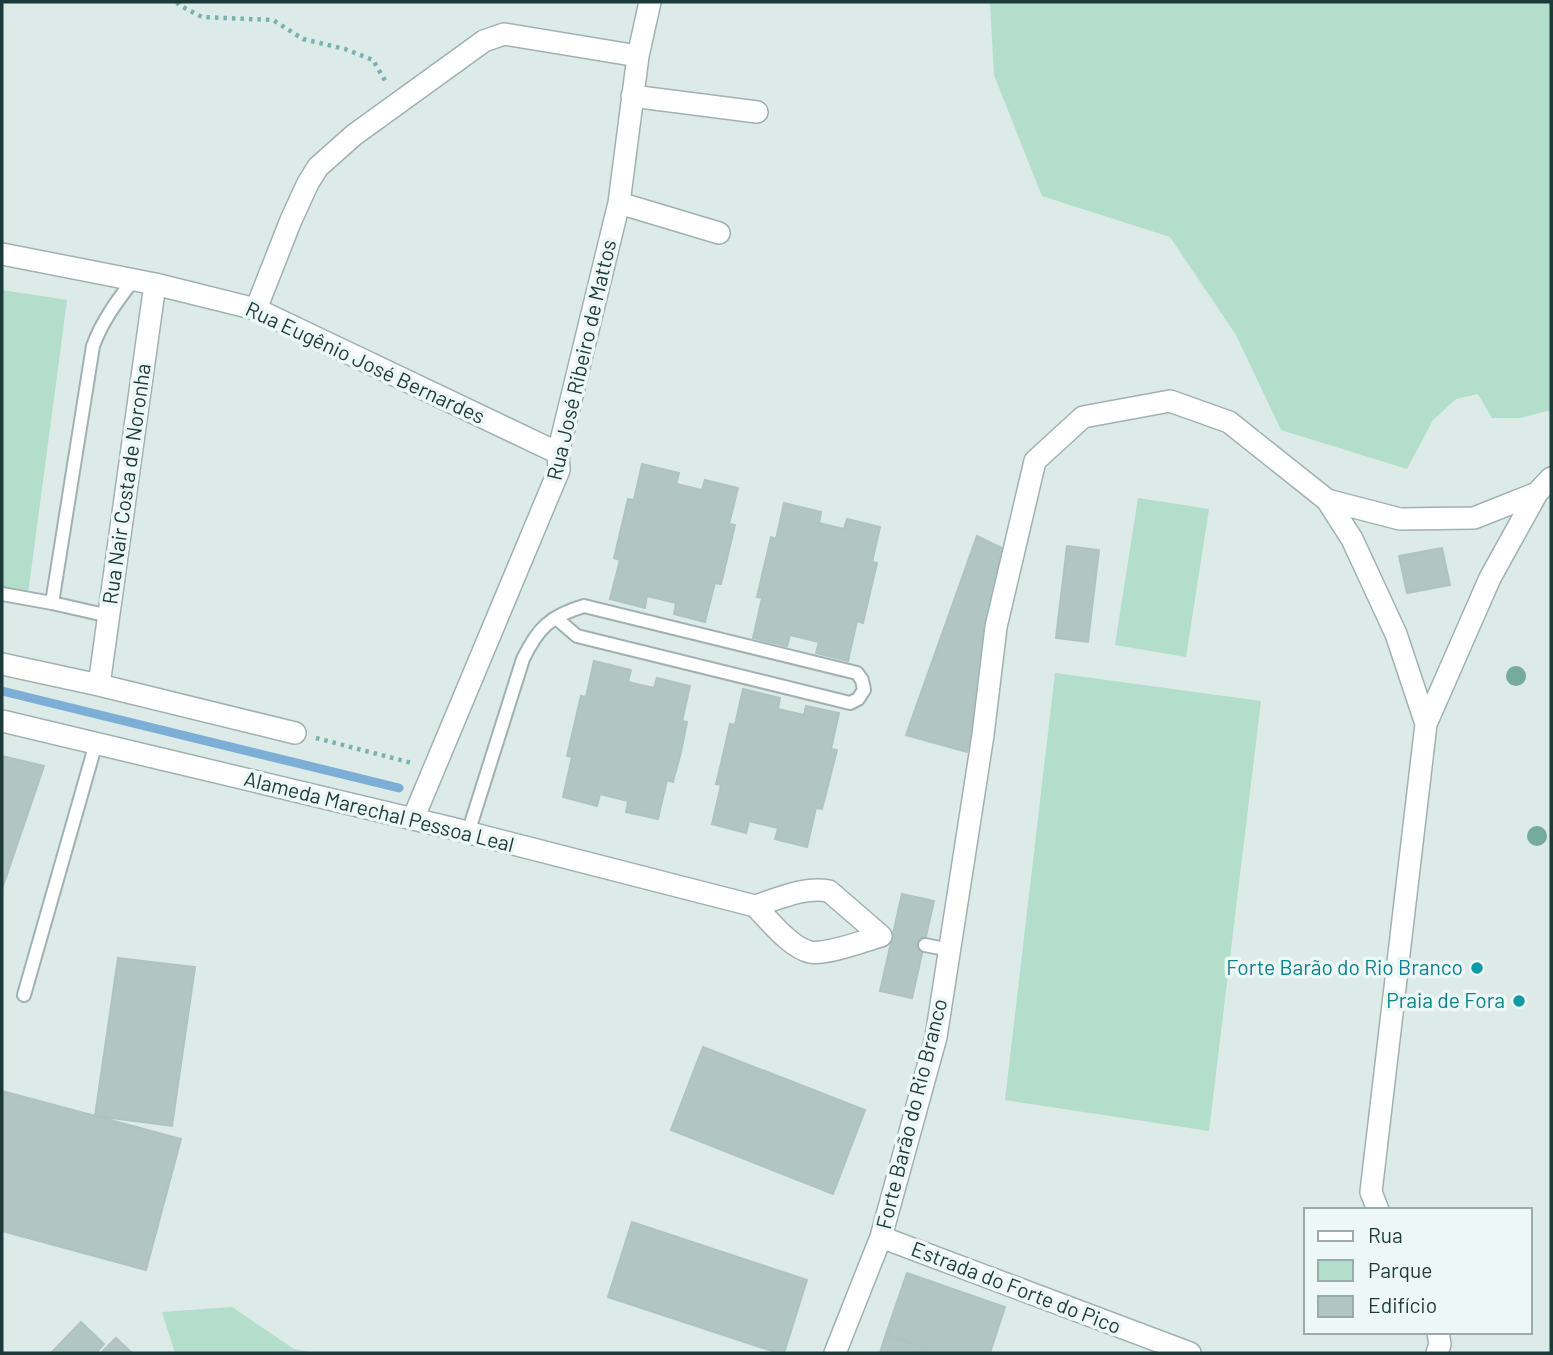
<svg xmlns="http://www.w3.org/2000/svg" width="1553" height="1355" font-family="Barlow,sans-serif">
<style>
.green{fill:#b2decb}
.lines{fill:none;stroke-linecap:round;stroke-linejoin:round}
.stream{stroke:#7dafd6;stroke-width:9}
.building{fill:#b1c5c2;stroke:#aec4c2;stroke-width:2}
.lane-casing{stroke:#9fb2b1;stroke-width:16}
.street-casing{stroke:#9fb2b1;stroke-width:24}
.path{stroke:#79b1b0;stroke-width:4.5;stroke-dasharray:3.5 5;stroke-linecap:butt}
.lane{stroke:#fff;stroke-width:12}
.street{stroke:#fff;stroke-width:21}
.tree{fill:#76aa9a}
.culture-dot{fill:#0f9aa8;stroke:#edf7f5;stroke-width:2.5}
.labels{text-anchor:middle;stroke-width:7;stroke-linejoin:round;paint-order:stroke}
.street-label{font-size:21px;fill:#1d3a3b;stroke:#edf7f5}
.culture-label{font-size:21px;fill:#0d838f;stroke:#edf7f5;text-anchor:end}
</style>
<rect width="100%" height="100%" fill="#dceae8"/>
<path class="green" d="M990,2h561v408l-31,8h-28l-14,-24 -22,5 -23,21 -26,49 -126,-39 -45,-95 -66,-98 -128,-41 -48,-121z
M2,290l65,10 -39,294 -26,-6z
M1138,498l71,11 -23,148 -71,-12z
M1055,673l206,28 -52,430 -204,-31z
M232,1307l62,42 22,4h-141l-13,-41z"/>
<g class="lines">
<path class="stream" d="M2,691l397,97"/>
</g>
<path class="building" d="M642,464l37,9 -3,11 26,6 3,-10 33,8 -9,36 6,1 -14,59 -6,-1 -10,39 -31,-8 2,-11 -29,-7 -2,12 -35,-9 10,-39 -6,-2 14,-59 6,1z
M784,503l37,9 -2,11 25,6 3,-10 33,8 -8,35 5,1 -14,60 -6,-2 -9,40 -32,-8 3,-11 -29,-7 -3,11 -34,-8 9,-40 -5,-1 14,-60 5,2z
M977,536l33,16 -43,200 -61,-17z
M1067,546l32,4 -11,92 -32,-4z
M1442,548l8,37 -43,8 -8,-37z
M594,661l37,9 -3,12 26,6 3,-10 33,8 -8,35 5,1 -6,30 -8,30 -6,-2 -9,39 -32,-7 2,-11 -28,-7 -3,12 -34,-9 9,-40 -5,-1 14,-60 5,1z
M743,689l37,9 -2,11 26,6 2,-9 33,7 -8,36 6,1 -15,59 -6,-1 -9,39 -32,-8 3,-11 -29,-7 -3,12 -34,-9 9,-39 -5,-1 7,-29 7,-31 5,1z
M2,756l42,10 -42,123z
M902,894l32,7 -22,97 -32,-7z
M118,958l77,9 -23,159 -77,-10z
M703,1047l162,63 -32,84 -162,-64z
M2,1091l179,48 -35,131 -144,-39z
M632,1222l175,58 -23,73h-6l-170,-56z
M907,1273l98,34 -15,46h-49l-55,-19z
M81,1322l23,22 -8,9h-45z
M886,1334l55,19h-61z
M116,1338l16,15h-31z"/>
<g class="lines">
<defs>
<path id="lane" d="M2,594l50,9
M109,616l-57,-13 41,-257c9,-25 24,-45 41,-67
M468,833l55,-174c15,-31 27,-43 61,-53l273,67 5,7 2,10 -6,9 -8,4 -273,-67 -21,-18
M925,945l25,5
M24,995l72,-252"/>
<path id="street" d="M632,96l125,16
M619,203l100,30
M2,254l153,30 101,25 302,144
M256,309l35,-89 17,-37 10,-16 36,-32 130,-94 20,-7 134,22
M1327,500l25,39 44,95 30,90
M2,664l97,21 196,48
M99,685l56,-401
M2,721l449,107 304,78c14,14 36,42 55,46 16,3 54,-11 71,-16
M413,819l146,-349 -1,-17 61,-250 19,-147 12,-54
M755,906c23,-7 50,-20 74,-15l52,45
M1378,1210l-7,-18 55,-468 64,-146 47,-85 14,-15
M881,1237l309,116
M835,1353l46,-116 55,-200 47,-302 13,-108 39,-166 48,-44 87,-16 59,21 98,78 73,19 74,-1 63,-25
M1437,1353l3,-9 -2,-12"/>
</defs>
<use href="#lane" class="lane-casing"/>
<use href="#street" class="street-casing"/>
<path class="path" d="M177,2l2,3 23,12 71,3 30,19 42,10 28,11 14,24
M316,738l96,25"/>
<use href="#lane" class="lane"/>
<use href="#street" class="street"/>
</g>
<g class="tree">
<circle cx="1516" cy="676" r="10"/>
<circle cx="1537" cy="836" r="10"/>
</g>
<g class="culture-dot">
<circle cx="1477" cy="968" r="7"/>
<circle cx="1519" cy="1001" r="7"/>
</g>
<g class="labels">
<g class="street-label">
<text transform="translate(582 360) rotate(-77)" y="7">Rua José Ribeiro de Mattos</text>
<text transform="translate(365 363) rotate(25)" y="7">Rua Eugênio José Bernardes</text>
<text transform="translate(127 484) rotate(-82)" y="7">Rua Nair Costa de Noronha</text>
<text transform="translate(379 812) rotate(14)" y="7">Alameda Marechal Pessoa Leal</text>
<text transform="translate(912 1114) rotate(-76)" y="7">Forte Barão do Rio Branco</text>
<text transform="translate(1016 1288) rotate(21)" y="7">Estrada do Forte do Pico</text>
</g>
<g class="culture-label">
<text x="1463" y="975">Forte Barão do Rio Branco</text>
<text x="1505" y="1008">Praia de Fora</text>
</g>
</g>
<rect width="1553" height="1355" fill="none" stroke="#1d3a3b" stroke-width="7"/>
<rect x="1304" y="1208" width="228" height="126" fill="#edf7f5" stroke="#9aabab" stroke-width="2"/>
<rect x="1318" y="1231" width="35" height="10" fill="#ffffff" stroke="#9aabab" stroke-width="2"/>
<text x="1368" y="1243" font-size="21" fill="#1d3a3b">Rua</text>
<rect x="1318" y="1260" width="35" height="21" fill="#b2decb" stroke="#9aabab" stroke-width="2"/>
<text x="1368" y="1278" font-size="21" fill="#1d3a3b">Parque</text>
<rect x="1318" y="1296" width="35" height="21" fill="#b1c5c2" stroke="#9aabab" stroke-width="2"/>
<text x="1368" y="1313" font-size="21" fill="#1d3a3b">Edifício</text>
</svg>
